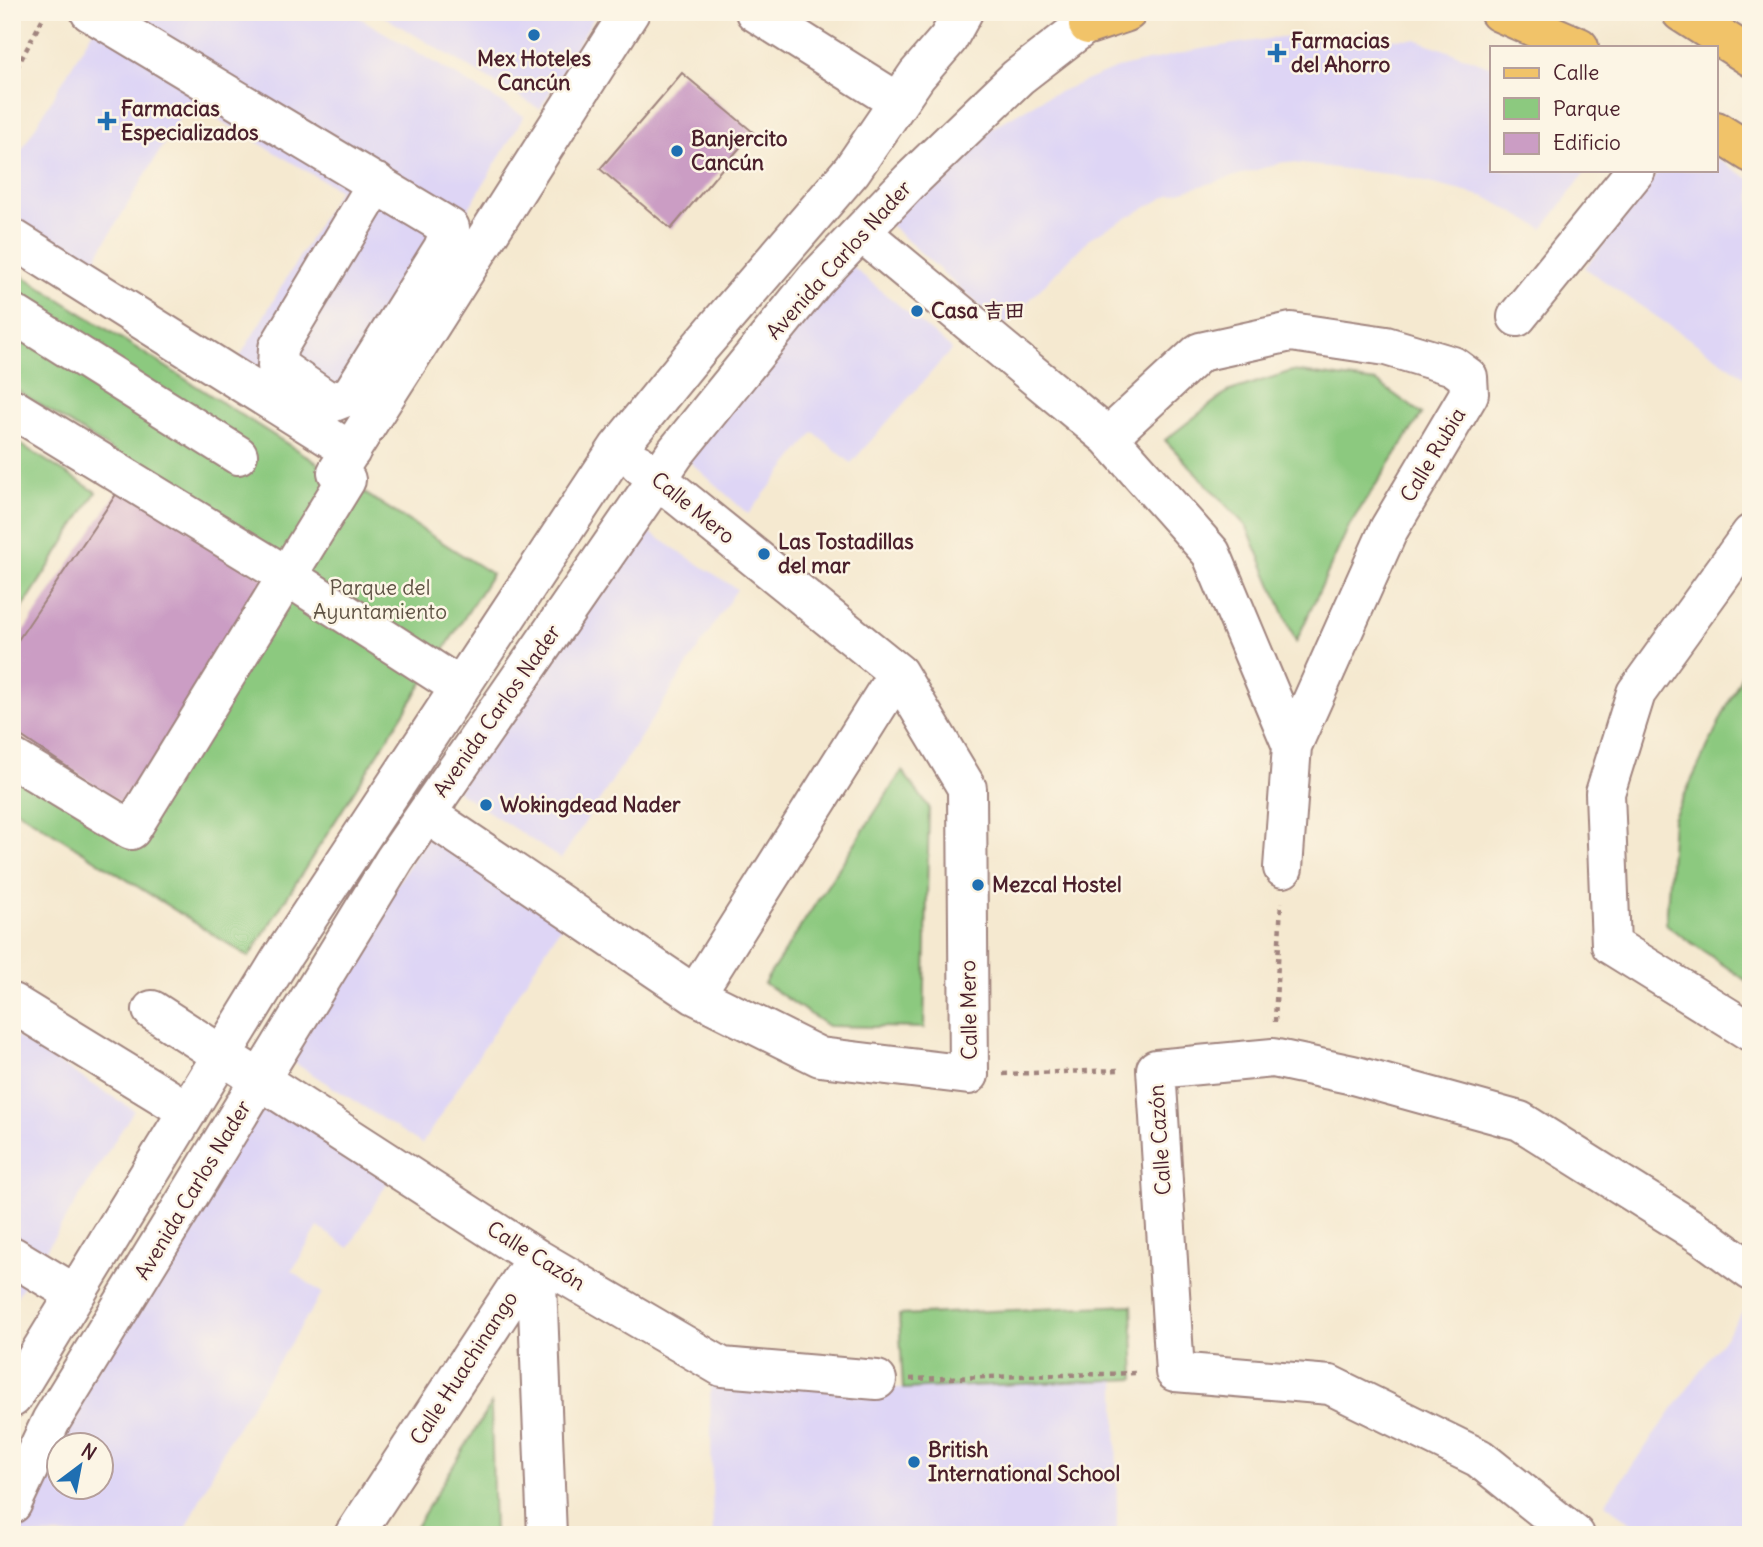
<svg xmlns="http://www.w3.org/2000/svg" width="1763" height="1547" font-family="Delius,'LXGW WenKai TC',sans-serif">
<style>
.built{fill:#ded5f5;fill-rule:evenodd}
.green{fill:#8cc97f;stroke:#6b7455;stroke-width:2}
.building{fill:#cb9dc4}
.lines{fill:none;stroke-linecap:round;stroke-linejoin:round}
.minor-casing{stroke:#a0847e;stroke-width:42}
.major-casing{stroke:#a0847e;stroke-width:42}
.path{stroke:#a0847e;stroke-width:4.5;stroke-dasharray:5 5;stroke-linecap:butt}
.minor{stroke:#fff;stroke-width:38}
.major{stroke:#f1c369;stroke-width:38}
.poi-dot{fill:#1f6fb2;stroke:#fcf5e5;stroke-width:2.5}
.labels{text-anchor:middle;stroke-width:5;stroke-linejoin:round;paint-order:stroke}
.poi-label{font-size:21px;font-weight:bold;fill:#4a1f2b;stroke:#fcf5e5;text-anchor:start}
.street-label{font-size:21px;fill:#4a1f2b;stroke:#fcf5e5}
.park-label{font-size:21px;fill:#5e5244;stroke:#fcf5e5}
</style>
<rect width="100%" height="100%" fill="#fcf5e5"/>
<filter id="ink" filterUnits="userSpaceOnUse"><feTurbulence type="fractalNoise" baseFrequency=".0143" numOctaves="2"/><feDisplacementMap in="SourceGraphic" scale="14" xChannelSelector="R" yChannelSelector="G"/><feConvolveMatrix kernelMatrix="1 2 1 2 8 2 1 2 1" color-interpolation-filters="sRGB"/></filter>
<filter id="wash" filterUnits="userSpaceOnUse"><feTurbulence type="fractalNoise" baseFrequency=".00686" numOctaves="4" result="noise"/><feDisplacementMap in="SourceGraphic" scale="28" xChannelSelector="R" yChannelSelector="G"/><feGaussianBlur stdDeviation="1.57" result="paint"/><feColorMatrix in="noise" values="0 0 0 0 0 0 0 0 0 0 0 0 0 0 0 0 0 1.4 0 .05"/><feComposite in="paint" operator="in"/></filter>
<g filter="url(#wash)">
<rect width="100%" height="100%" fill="#f5e9d0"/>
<path class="built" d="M104,12h246l174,104 -183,306 -103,-62 101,-170 -150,-88 -97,162 -80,-47v-51z
M376,12h221l-57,97z
M1281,37l134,2 77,28v103h95l-44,59 -57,-32 -89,-22 -113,-13 -115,33 -78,42 -88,90 -116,-105 89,-85 68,-39 73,-30 84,-19z
M1716,158l35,22v201l-166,-113 75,-98h56z
M850,265l102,84 -101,114 -37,-31 -66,82 -60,-54z
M632,521l105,68 -176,270 -104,-68z
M427,837l136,86 -141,221 -135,-86z
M12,1034l122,76 -122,194z
M263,1098l125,83 -39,67 -31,-21 -26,44 30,22 -96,152 -43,90h-169l49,-109zM60,1446h42v42h-42z
M1751,1301v234h-105l-41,-32z
M1116,1380l1,155h-404l-3,-152 193,6z"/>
<path class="green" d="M12,269l480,305 -243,383 -237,-150v-68l134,85 159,-251 -293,-186z
M1292,371l85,11 45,32 -73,112 -53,116 -49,-115 -82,-87 62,-48z
M12,439l84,53 -84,133z
M1751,656v328l-85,-59 7,-106z
M902,771l27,36 -5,221 -96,-2 -64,-43z
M1132,1305l3,74 -232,10 -4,-74z
M491,1404l3,131h-83z"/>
<g id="blocks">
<path class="building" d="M682,73l71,59 -82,97 -71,-60z
M123,484l150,101 -149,220 -112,-75v-81z"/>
</g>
</g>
<g filter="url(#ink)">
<use href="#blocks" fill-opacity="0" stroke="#a0847e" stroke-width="2"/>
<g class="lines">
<defs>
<path id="minor" d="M90,12l360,216 -7,20 -92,147 -20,8 -54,-37 1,-18 99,-165
M755,12l143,90
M861,232l247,205
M12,238l339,213
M12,313l226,142
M1517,317l119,-147
M12,408l275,168 171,110
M1751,534l-115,159 -31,100 6,152 140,87
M12,758l119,72 215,-350 -9,-8 293,-460
M427,814l268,181 125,62 149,18 -2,-287 -69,-115 -259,-209
M1283,868l9,-122 97,-217 80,-135 -1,-17 -15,-11 -67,-20 -95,-14 -91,20 -92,85 103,116 81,193
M695,995l203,-322
M12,1003l176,108
M152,1010l384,248 186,109 155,13
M12,1256l63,38
M536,1258l11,277
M12,1398l270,-441 336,-509 82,-101 152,-177 65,-95 31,-36 15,-27
M12,1504l39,-83 344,-562 281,-407 139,-172 95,-99 108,-104 84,-65
M354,1535l182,-277
M1575,1535l-96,-77 -149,-73 -155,-13 -19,-303 117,-11 80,17 167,46 183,115 48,35"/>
<path id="major" d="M1499,12l80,35
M1681,12l70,45
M1088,25l39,-13
M1716,131l35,22"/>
</defs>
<use href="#minor" class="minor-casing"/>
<use href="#major" class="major-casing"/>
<path class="path" d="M12,77l34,-65
M1275,1022l6,-120
M1003,1074l117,-4
M910,1379l229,-6"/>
<use href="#minor" class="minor"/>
<use href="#major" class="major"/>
</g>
</g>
<g class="poi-dot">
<circle cx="534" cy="35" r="7"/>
<path d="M1273.5 42.5h7v7h7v7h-7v7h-7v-7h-7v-7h7z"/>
<path d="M103.5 110.5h7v7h7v7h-7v7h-7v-7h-7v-7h7z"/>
<circle cx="677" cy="151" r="7"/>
<circle cx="917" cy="311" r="7"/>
<circle cx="764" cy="554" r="7"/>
<circle cx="486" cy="805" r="7"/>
<circle cx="978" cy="885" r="7"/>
<circle cx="914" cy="1462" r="7"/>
</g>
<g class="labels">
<g class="poi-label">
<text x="1291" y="48">Farmacias<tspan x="1291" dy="24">del Ahorro</tspan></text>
<text x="534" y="66" text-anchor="middle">Mex Hoteles<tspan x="534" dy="24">Cancún</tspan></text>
<text x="121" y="116">Farmacias<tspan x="121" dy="24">Especializados</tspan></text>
<text x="691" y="146">Banjercito<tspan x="691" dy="24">Cancún</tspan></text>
<text x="931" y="318">Casa 吉田</text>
<text x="778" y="549">Las Tostadillas<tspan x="778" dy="24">del mar</tspan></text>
<text x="500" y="812">Wokingdead Nader</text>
<text x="992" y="892">Mezcal Hostel</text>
<text x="928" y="1457">British<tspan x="928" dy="24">International School</tspan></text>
</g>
<g class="street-label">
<text transform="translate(839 260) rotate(-48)" y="7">Avenida Carlos Nader</text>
<text transform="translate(1433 455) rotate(-59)" y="7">Calle Rubia</text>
<text transform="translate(693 508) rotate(39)" y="7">Calle Mero</text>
<text transform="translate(497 711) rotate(-55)" y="7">Avenida Carlos Nader</text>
<text transform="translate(969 1010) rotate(-91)" y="7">Calle Mero</text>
<text transform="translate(1160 1140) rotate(-94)" y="7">Calle Cazón</text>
<text transform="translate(193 1190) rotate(-59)" y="7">Avenida Carlos Nader</text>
<text transform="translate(536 1256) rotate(32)" y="7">Calle Cazón</text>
<text transform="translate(464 1368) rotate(-57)" y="7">Calle Huachinango</text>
</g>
<g class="park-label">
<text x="380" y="595">Parque del<tspan x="380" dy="24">Ayuntamiento</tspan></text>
</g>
</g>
<rect width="1763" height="1547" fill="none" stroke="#fcf5e5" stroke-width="42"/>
<rect x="1490" y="46" width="228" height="126" fill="#fcf5e5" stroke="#b59f9b" stroke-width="2"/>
<rect x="1504" y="68" width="35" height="10" fill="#f1c369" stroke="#b59f9b" stroke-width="2"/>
<text x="1553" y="80" font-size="21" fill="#4a1f2b">Calle</text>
<rect x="1504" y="98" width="35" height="21" fill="#8cc97f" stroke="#b59f9b" stroke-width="2"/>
<text x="1553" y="116" font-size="21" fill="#4a1f2b">Parque</text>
<rect x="1504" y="133" width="35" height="21" fill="#cb9dc4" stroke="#b59f9b" stroke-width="2"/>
<text x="1553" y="150" font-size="21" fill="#4a1f2b">Edificio</text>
<g transform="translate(80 1466) rotate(32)"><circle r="33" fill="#fcf5e5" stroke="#b59f9b" stroke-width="2"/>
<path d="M0-5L12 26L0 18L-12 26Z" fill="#1f6fb2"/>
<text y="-10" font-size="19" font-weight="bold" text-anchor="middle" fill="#4a1f2b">N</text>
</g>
</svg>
